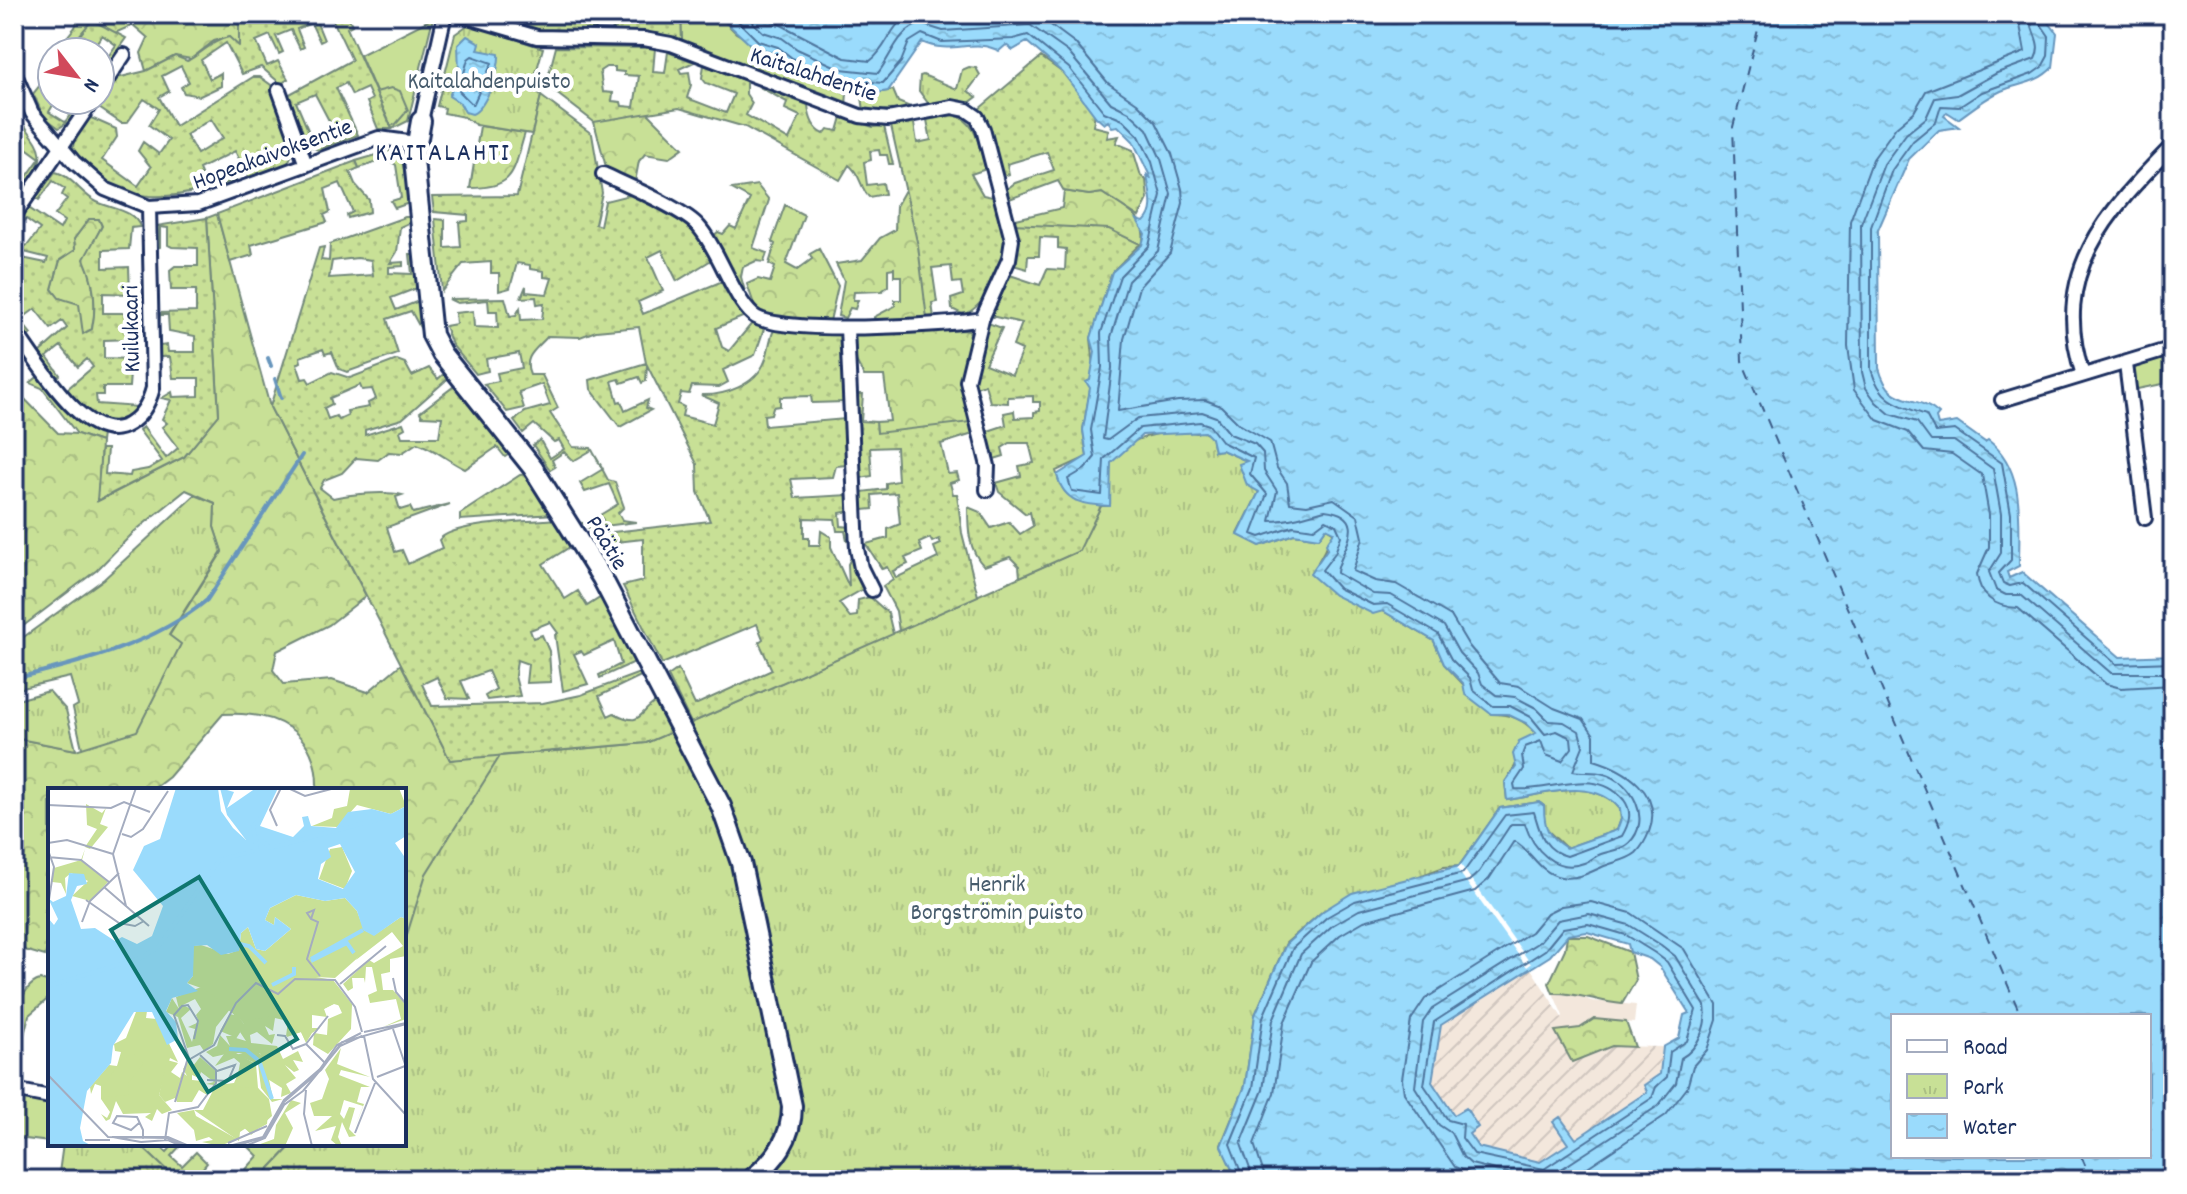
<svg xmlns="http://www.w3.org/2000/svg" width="2187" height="1194" font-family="Dekko,sans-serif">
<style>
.built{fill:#f3e7dc}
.industrial{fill:url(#industrial-furrows)}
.grass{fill:#c8e096;stroke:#72887a;stroke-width:2}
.forest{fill:url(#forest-crowns);stroke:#72887a;stroke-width:2}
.park{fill:url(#park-tufts);stroke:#72887a;stroke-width:2}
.garden{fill:url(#garden-dots);stroke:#72887a;stroke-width:2;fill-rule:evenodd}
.water{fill:url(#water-ripples);stroke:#6796bd;stroke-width:2;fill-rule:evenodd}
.pier{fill:#fff}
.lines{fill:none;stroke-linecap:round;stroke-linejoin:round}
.shore{stroke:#4e749d;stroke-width:2}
.stream{stroke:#6796bd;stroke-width:4}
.ferry{stroke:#3b5a86;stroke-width:2;stroke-dasharray:10 8;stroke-linecap:butt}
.street-casing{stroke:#1b2f5e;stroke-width:18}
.secondary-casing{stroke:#1b2f5e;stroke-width:24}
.street{stroke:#fff;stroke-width:12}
.secondary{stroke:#fff;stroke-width:18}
.labels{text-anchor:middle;stroke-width:8;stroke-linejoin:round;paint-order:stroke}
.street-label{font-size:24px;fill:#1b2f5e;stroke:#fff}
.park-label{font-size:24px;fill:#465b6c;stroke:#fff}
.neighbourhood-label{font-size:26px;letter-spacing:2px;fill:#1b2f5e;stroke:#fff}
.inset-river{fill:none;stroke:#9adbfc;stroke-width:4}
.inset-road{fill:none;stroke:#a4acbf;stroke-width:2}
.view{fill:#0f766e;fill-opacity:0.15;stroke:#0f766e;stroke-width:4}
.inset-edge{fill:none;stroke:#1b2f5e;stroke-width:4}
</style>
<defs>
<pattern id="industrial-furrows" width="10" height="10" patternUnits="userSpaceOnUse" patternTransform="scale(2)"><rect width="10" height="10" fill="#f3e7dc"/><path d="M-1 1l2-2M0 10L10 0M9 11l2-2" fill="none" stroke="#d0c6bf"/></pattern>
<pattern id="forest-crowns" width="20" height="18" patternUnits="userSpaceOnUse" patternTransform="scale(2)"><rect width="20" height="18" fill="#c8e096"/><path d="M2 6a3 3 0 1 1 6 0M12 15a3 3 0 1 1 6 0" fill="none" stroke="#abc084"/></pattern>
<pattern id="park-tufts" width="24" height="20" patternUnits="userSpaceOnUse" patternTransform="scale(2)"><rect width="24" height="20" fill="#c8e096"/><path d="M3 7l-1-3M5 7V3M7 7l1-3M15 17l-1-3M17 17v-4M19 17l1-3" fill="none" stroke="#abc084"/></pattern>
<pattern id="garden-dots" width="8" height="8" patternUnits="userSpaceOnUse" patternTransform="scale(2)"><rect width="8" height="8" fill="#c8e096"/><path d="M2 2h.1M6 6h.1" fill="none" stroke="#abc084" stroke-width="1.8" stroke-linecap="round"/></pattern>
<pattern id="water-ripples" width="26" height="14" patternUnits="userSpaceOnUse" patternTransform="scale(2)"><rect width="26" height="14" fill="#9adbfc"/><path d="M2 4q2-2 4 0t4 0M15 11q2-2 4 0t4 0" fill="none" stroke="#84bcda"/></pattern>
</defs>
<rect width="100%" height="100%" fill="#fff"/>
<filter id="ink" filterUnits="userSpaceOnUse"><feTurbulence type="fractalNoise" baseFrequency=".0125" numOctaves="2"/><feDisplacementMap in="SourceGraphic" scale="16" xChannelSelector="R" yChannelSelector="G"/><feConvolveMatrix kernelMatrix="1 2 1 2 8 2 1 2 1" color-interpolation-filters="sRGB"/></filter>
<g filter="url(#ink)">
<path class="built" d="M1572,992l19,9 45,4 -2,18 -39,-4 -15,9 -25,3 -2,-4 10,-11 -10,-23z"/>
<path class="industrial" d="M1530,967l33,52 -10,8 19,35 40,-16 51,1 -2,27 -17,10 4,7 -72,48 -16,-21 -7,5 15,21 -28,18 -62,-15 -9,-13 9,-7 -12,-19 -11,8 -23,-34 10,-58z"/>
<path class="grass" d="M717,14l19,19 39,21 10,13 62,26 -1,13 -164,-64 -1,-27z
M433,18l-25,103 -16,8 -32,-74z
M861,90l16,3 16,-3 5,12 17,7 -51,2z
M390,151l13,12 6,40 -14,5 -4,-7 10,-3 -5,-33 -9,-6 -28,9 -3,-7z
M2164,358l-1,26 -31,6 -1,-18 3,-4z
M40,375l33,43 29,16 -1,8 -24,-8 -35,-46 -12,-5z
M40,980l10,3v14l-21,18 -7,28 -8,4c0,-20 4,-61 26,-67z
M14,1097l36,7v38l-32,-4 -4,-9z
M139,1144h18l10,8 7,-8h8l-11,12 11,10 14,-14 11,11 -5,6 6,7 -3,4h-28z
M246,1144h47l-34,36h-31l8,-8 5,3 17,-19z"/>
<path class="forest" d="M80,14h153l11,6 2,20 -7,7 -10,-10 -15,4 -23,18 -16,-3 -29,15 -5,-18 7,-15 -15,-13 -18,8 -23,-12 -26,31h-11l20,-25z
M391,88l9,3 8,19 -12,14 -5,2 -15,-34z
M600,105l43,3 40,40 -14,10 -24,-4 -6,7 -4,21 -29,-15 -12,-45z
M480,126l45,7c-12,38 -9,55 -55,55z
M905,190l23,6 -1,123 -53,4v-6l21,-11v-6h6v-24h-7v-8l-6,1v17l-6,5 -28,1 -1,8h5l-3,9 -5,-1 -5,10 -7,-2 6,-36 -8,-16 26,-4 18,-22 15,-8 1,-24z
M1064,191l25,4 13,-2c22,15 48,24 40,53l-106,-14 -14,20 -10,-32 50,-12z
M785,205l19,10 -18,49 11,6 15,-11 -2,-5 9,-5 19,37 -8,35 -58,-2 -15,-6 -10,-29 11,-5 12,3 5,-15 -6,-3 6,-20 -3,-2z
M217,214l53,193 96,189 -37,29 -52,26 -4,19 11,14 48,-4 36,12 33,-28 49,96 224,-29 105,342 -520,107 34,-36h111v-354h-87c2,-59 -41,-79 -94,-76l-54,63 -17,13h-102v147l-5,19 -31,-9v-209l62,12 6,-2 87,-112 53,-84 -8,-25 1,-24 -29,-13 -51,41 -38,39 -83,63v-238l4,-3 40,41 19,1 24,8 -3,59 86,-44 35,-43 -12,-196z
M89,219h10l3,7 -17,33c9,22 12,46 7,70l-9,5 -14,-32 -10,-4 -7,-9 8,-29 15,-10 -1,-11z
M963,330l6,1 3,9 -10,41 10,47 -70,13h-25l-1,-19 14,-1 -6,-45h-20l-12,-23 3,-18 5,-3z
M1567,936h21l42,16 6,28 -14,24c-24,-2 -45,-12 -69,-11l-4,-10 16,-34z
M1594,1019l32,3 9,25 -23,-1 -40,16 -17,-31 25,-3z"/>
<path class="park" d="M469,24l74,24 -11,39 9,9 -9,38 -56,-9 -12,-8 -20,-4 1,-5 -8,-2 18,-72z
M969,67l7,1 4,7 -12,16 9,6 -8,6h-41l-9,-12 1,-15 3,-1 34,14 5,-19z
M1200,430l11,6 3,15 8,-1 25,11 7,26 5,5 -21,42 22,12 34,-12 25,4 7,-10 8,5 -16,29 65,49 51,30 10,23 47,50c20,0 32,5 45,19l-31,49 2,18c37,-5 86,-24 113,9l1,10 -4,11 -51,18 -22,-21v-21l-5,-4 -39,6 -41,58 -15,1 -121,44 -37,32 -31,72 -10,71 -24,59 16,35h-978l34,-36h111v-200l22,-70 74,-118 146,-13 432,-192 23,-45h9c1,-12 -3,-27 -1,-39 5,-29 64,-40 88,-34z
M195,495l20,8 -1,24 8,24 -53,84 12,9 -44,87 -55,17 -9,-40 5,-3 -8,-28 -56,13v-46l90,-65z
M49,691l17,19 10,40 -62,-12v-37z
M63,1144h76l38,36h-119z"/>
<path class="garden" d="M226,14h20l3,6 13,-6h85l5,11 -5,3 45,101h-14l-11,-27 5,-3 -5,-11 -15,7 -6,-12 -10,5 22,47 -40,15 -9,-5 27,-11 -21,-40 -19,8 15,35 -9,3 -16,-44 66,-36 -21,-44 -14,7 7,17 -4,2 -9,-19 -14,6 7,18 -4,2 -9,-19 -15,6 7,16 -4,2 -9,-19 -14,6 11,25 11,-5 10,18 -7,5 -20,-17 -19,7 -16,-31 -25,17 9,19 11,-6v13l-21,10 -16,-3 -3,-6 8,-5 -8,-16 -19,10 7,15 -10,6 16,29 78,-49h7l11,8 23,65 -7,15 -38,13 -14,-27 -36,18 7,17 15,-7 -1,-4 7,-3 9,8c-61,21 -121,32 -163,-32l1,-9 15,-22 27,12 1,8 -15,23 36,26 13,-19 -13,-16 5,-9 16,12 10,-14 -20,-15 10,-16 -15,-10 -17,24h-6l-25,-17 21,-28 29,-7 29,-15 12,5c16,-8 24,-20 42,-24l10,9v-21zM211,119l12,19 -26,16 -11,-19z
M556,14h25l2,12 12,1 2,6 -64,-2 -20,-5 44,-8z
M641,14h45l-5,1 1,27 -24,-9h-48l7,-9 25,-5z
M92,20l34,18 -20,28 -3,-2 13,-19 -14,-10 -12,17h-24z
M556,47l99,1 -2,24 12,1 3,-21 26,10 -15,7 2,4 8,-1 2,13 -4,13 39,15 8,-19 -28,-11 -4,-5 2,-13 42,16v13l6,9 -6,12 43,25 11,-24 -15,-7 2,-7 -29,-16 50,19c1,12 5,24 16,29l4,-5 10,2 4,-14 31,10 11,-1 9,38h-4l-2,-9h-7l-1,-5 -9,1 1,9 -7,2 3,23 16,-2 2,11 -16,3c-9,-10 -9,-24 -20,-32l-9,15 -95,-53 -66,-19 -85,14 -48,-37zM606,67h9v4l9,1v3l15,1 -5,31 -12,-1 -1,-4 -9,-1 1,-8 -10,-1 -3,-21z
M1041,57l22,16 32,39 -2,14 16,4 -2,8 12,-2 -3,7 17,7 8,26 5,4 2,19 -9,18 -37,-24 -13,2 -25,-4 -6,-10 -51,19 -3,-9 11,-8 39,-13 -7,-18 -40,12 2,10 -8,3 -22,-68z
M52,70v30h4l-7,12 16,10 14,-20 3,2 -14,18 -9,6 -15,-11 -11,-23z
M541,96l51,38 10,59 -7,31 5,2 5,-25 28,-7 60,32 20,33 -36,22 -15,-31 -14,7 15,34 -25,11 5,12 82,-34 20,36 -29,12 6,19 7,4 24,-29 11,7 -9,26 -32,15 5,12 -9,5 -27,-1 -3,8 -8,-1 -3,11 6,3 -2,9 31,8 6,-21 -18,-8c23,1 55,-10 64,-34 4,-10 4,-21 9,-31l63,2 5,6 3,64 -33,1 -1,-7 -31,1v9l-7,1 -2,7 -7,1 1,11 80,-7 2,46 -11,1 -3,11 -42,2 4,19 54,-3 1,16 -10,2 1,13 10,1 1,12 -5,1 -2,-9h-8l-2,-12 -31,-1v20h5v7h11l1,-14 10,6v10l18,40 -1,-23 5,-10 10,35 -24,14 11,14 7,-1 1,-16 12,-3 18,16 5,21 -202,89 -23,-47 10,-7 17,36 77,-35 -13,-28 4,-3 -6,-15 -95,40 -39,-78 20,-5v-42l-27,3 3,20 -8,5 -16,-25 3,-5 15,-5 97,-11 -12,-29 -1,-28 -50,-99 -1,16 -4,2 -3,-6 -18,6 -2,-4 -7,2 6,21 3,-1 4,10 23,-11 -2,8 5,2 -31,17 -29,-38 -1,-9 56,-17 -7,-36 -43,4 -16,6 -32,-1c-11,13 -26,20 -18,39h12l16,33 -8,5 23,34 18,1 17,32 7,2 9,25 -6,6 4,7 14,2 -47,6 -6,-5 12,2 8,-5 -3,-5 18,-11 -9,-20 -24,8 -5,-9 23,-14 -11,-19 -19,11 -9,-9 -12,8 3,7 -5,3 -17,-25 7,-5 10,18 14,-9 -5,-9 -5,2 -20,-18 -11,9 -9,-12 11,-9 25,-7 -8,-21 -23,8 5,16 -17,4 -23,-28 15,-3 -2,-8 25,-5 -3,-15 -33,6 2,12 -12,3 -24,-29 -7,-19 11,-2 -1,-11 18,-2 1,16 24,1 -1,-17h-8l-1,-11 -31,3 -8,-4 56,-1 5,18 6,-1 4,-7 1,12 21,-1 2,-16 -7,1 -1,-7 -15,1 5,-12v6l21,2 5,-16 -8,-1v-6l-14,-2v-4l-13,-2 -7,25 -11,3v-18h-8v-11l-28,2 -21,27 -7,-72 10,1v28l16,-1 -2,-25 9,-1v-6l-34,-3 -2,-15 85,-1z
M17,113c16,30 36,34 13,68l-4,-3 14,-20 -15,-11 -11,17z
M954,115c24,6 25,33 32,54l-15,5 12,21 10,2c4,13 11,29 12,43 2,25 -19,65 -41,75l-12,-6 -1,-10 12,-4 -2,-13 -8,1 -2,-17 -19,2 5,34 -5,1 2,15 -7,1 -9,-73 -27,-120 23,-3 3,20 14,-3 -4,-20z
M356,161l3,7 -9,4 5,12 14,16 1,12 -22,6 -1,-3 6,-3 -13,-29 -15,6 5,23 -6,3 3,7 -76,23 2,10 -23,7 -13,-48z
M55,172c16,3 27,23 42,30 15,7 38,8 43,25l-9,1 -2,21 -26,1v18l26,-1 1,27 -27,-1v20h28v26l-27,1v18l27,1 -2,28h-26v8h-7l1,9 42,3c-27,30 -53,8 -73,-17l27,-23 -6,-8 -9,8 -17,-21 -14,11 13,18 -3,3 -18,-25 28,-25 -5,-7 -11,8 -16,-20 -15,11 11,14 -4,4 -13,-18v-23l10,-2 -2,-37 24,5 2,-5 -24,-6v-8l3,2 13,-17 -14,-10 -12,17v-10l13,-19 33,22 4,-8 -9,-6 12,-16 -5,-4 3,-6 -12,-8 -14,19 -3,-2zM89,219h10l3,7 -18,33c10,22 13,46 8,70l-9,5 -4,-30 -20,-6 -7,-9 8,-29 15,-10 -1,-11z
M757,185l12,15 -16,48 14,5 -3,9 -8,-1 -13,6 -2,10 8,29 -36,-70 5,-4 5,2 7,-8 6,3 14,-30 -18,-10z
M405,217h5l1,5 -11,5 -3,25 -7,11 13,-1v4l-14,1v6l23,1 -2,-20h3l4,34 -26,10 5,12 23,-9 5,34 -13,-24 -24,8 11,35 -51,18 -8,-3 -7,-17 -7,2 -2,-5 -23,8 1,5 -4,2 5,15 5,-1 3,5 22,-11 18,6 47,-18 8,3 7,13 17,-8 9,11 9,-8 4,5 -49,43 -37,11v5l38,-12 2,5 -5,3 2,6h37l3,-20 -20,-1 -2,-4 37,-28 55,68 -7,5 -8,-10 -32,22c-17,-8 -29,-20 -48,-26l-15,10 -13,-1 -11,8 -22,-2 -14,15 -18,7 -4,8 13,10c17,-4 52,-7 69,-3l-6,2 4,13 10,-3 3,6 37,-9 -63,23 8,25 7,-2 6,14 34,-16 -3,-8c13,-18 92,-18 118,-21l16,26 -30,19 22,35 13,-8 9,15 16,-10 34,65 -37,17 -1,-3 22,-11 -7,-23 -30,14 -3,-4 -7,3 14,30 -25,7 -8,-56 3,-2 -8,-11 -20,8 3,8 9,-3 7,16 2,31 -25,1 2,-19 -11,-4 -2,16 5,20 -33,4 -2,-4 11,-7 -8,-18 -27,10 8,18 -22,-1 -10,-21 -15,7 10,22 111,-3 38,-8 61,-23 1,3 -44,21 9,20 6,-3c29,15 23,0 43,-12l17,30 -28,12 -196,17 -180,-353 49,-159 5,-1 -3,13 8,1 1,-17zM357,258l14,2 2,15 -44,3 3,-17zM360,385l2,5 10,-1 4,10 -8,4 1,4 -22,4 1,5 -9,4 -3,-4 -8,3 -4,-11 8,-4 -2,-6z
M207,218l12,197 -35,42 -87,44 4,-52h6l-2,25 25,2 1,-4 17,-3 14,-8 -23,-31 4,-3 23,31 12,-10 -16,-21 5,-4 -5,-4 9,-19 -9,-2 10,-6 1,5 26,-1v-18h-26l-3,-21h-10l-1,-11 8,-1 1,7h27v-16l-26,-5 -1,-16h-8l-1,10 -1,-12 38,-1v-22h-25l-1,-20 5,-4h23v-18l-26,-1 -4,-2v-17l-8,-1v20l-4,1v-22z
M1013,224l96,5 31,15 -28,28 -21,66 3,29 -11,63 4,27 -31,14c8,33 21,25 45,35l-22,45 -59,26 -1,-11 -9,-9 -26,9c-16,-16 -16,-38 -16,-59l12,5 11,16 18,-6 11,12 13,-8 -3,-14 -4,2 -27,-22 -3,-9 25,-7 -2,-10 15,-3 -5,-20h-19l-8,5 2,8 -13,4 -10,-43 7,14 18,-6 -2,-12 10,-2 1,7 19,-1v-5l6,-1v-9h-7v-6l-25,1v6l-18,-1 -5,-18 -9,3 2,19 -6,-25 16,-58 14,5 -17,36 27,11 10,-25 -9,-4 9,-23 -31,-7 19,-41 30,10 7,-16 18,1 1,-21 -8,-1v-10l-18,-1 -1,19h-11l-1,13 -14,-4z
M854,394h9l-2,27 15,1 1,11 93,-11 3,12 -32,10 7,30 9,-1 2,7 -9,3 3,11h4l5,39 16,63 -79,35 -3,-20 -13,-25 10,-7 -6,-12 -5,2 -16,-25 22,-6v-9l12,-5 -3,-31 -25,2 1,14 -10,1 -2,-18 25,-3v-6l12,-2 -2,-34 -26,1 2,28 -12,2zM930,538l2,4 7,-3 2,5 -7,3 4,11 -42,20 -3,-7 15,-7 -3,-6 17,-7 -3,-8z
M529,474l25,40 -94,6v-6l60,-39z"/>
<path class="water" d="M717,14h1331l-1,6 10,13 -4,34c-16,17 -33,16 -52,24 -17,8 -29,18 -43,28l-11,-7 -3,4 15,11 -20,3 -30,29 -31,71 1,138c11,41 36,24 60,46l-3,4 2,7 19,-3 28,20 3,-2c38,29 31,82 31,126l-12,6 2,6 13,-6 98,85 53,-2v525h-936l-16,-34 24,-60 10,-71 31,-71 37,-33 29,-18 107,-27 41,-58 39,-6 5,4c0,21 3,30 22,42l51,-18 4,-11 -1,-10c-27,-33 -76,-14 -113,-9l-2,-18 11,-15 -3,-13 6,-13 17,-8 -10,-10 -19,-9h-16l-26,-20 -2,-11 -19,-19 -10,-23 -51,-30 -10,3 -39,-19 -24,-21 18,-26 -2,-4 8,-12 -8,-4 -7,10 -25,-4 -34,12 -22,-11 21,-43 -12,-7 -8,-21 8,-3 -25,-11 -8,1 -3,-13 -6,-6 -63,3 -31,28 -1,43c-26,-1 -46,-3 -53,-31l30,-19 -4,-26 7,-42 -4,-6 4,-2 5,-28 -4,-14 21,-66 30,-27 3,-11 -8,-14 7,2c13,-12 5,-30 3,-47l4,4 -2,-5 -16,-33 -15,-15 -6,1 -4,-6 -4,3 -8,-7 -33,-44 -36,-31 -14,8 -7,-5 -7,6c-25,-14 -48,5 -77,-9l-34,49 -11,2 -41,-7 -48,-22 -13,-10 -21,-6zM1587,932l41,12 2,8 20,7 10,8 29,46 -5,2 -5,23 -16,9 -3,27 -16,11 3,7 -71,47 -16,-22 -7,5 15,22 -28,18 -62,-15 -9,-13 9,-7 -12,-19 -12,7 -22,-33 9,-57 109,-69 18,-21zM1893,1016h256v140h-256z
M467,36l13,7 -2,7 21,4c1,14 -13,55 -27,60l-7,-2 -5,-9 -11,-7 10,-24 -1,-27z"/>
<path class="pier" d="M1461,865l70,99 -4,3 -70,-98z"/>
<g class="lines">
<path class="shore" d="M731,14l27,27 20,6 14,11 46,21 45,4 18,-21 8,-20 13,-8 20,8 71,-3 15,-4 41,33 35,44 19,8 16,16 13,26 9,33 -12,51 -29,30 -19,57 1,34 -11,63 4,27 -10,12 -17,10 4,12 30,4 2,-36 36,-31 60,-6 9,3 13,17 32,16 -4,16 17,20 -15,40 8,3 33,-11 21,3 12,-9 10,5 5,11 -6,17 -13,17 16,18 35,17 14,-1 51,30 13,25 19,19 3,12 20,16h17l21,11 14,17 12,-3 14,7 1,10 -10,13 -16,-6 -5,-14 -16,6 -3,8 2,14 -10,15 1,5c35,4 80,-24 109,11 9,12 5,24 -2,36l-55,20c-24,-6 -27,-24 -33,-44l-29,3 -42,58 -108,28 -28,16 -34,31 -30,69 -10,71 -23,56 14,36
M744,14l19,18 19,6 15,11 44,20 37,4c13,-16 20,-44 43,-49l22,7 87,-6 38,27 43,51 18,9 18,17 14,30 10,35 -13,57 -30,30 -17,56 1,31 -9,71 5,1 30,-22 64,-6 14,5 14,17 25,10 8,9 1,18 13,20 -7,30c18,0 38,-6 55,-11 50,6 12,44 12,63l36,21 18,1 53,31 15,27 19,20 4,11 14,11 19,2 21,11 13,13 15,1 15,9 4,15 -10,25c10,2 21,0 31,3 28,7 49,46 25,69 -7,7 -19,8 -28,11 -6,2 -11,7 -17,9 -29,11 -51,-14 -59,-39h-14l-32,48 -10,9 -110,29 -26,15 -32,29 -28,66 -10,70 -22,54 13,36
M760,14l85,44 25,3c18,-13 19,-36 41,-47
M933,14l12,5 68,-5
M1036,14l39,29 33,40 29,20 19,19 16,32 10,35 1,14 -13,50 -31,34 -15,52 -6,72 60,-10 27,-1 16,6 18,18 31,18 7,26 10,15 3,20 17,2 27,-6 24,17 5,22 -10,33 22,10 21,3 55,32 18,30 31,37 19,3 35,22 29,11 11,16v25c30,9 70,32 55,72 -3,8 -7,15 -13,21 -10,8 -23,9 -34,14 -13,6 -26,13 -41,10 -23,-4 -30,-28 -47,-36l-25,38 -14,12 -111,30 -24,14 -29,27 -27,61 -10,70 -20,51 12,36
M2018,14l7,38 -99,39 -12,21 -18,15 -23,32 -23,62 -2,125 6,44 23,30 31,12 16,19 28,3 30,21 7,40v32l-12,27c3,24 19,33 41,34l88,76 15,4 52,-3
M2030,14c-1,18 14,28 5,45l-38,14 -40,22 -22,3 -9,20 -20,16 -22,30 -23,60 1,148 4,16 10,14 14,12 27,8 14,19h23l39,28 8,45v39l-12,19 7,18 10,5h15l90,78h62
M2040,14v9l9,13 -1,20 -6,11 -10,7 -50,18 -23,15 -18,-1 -5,16 -23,19 -21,29 -21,57v142c9,32 27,36 55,46l9,17 20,-2 47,33 9,51v46l-12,13 4,10 7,3 13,-3 93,81 57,-2
M472,56l20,7 -19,42 -14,-14 9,-32z
M1589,914l40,11 32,20 14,11 30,50c3,19 -7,43 -24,52l-5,25 -18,23 -109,71 -13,3 -65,-16 -8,-7 -12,-24 -12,-8 -24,-38 8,-65 9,-13 107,-67 19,-22z
M1588,924l38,11 29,18 12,9 29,48 -9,31 -17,11 -3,25 -11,10 -4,11 -108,71 -70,-15 -12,-16 1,-14 -15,-4 -24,-35 10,-63 111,-72 18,-22z
M1486,1180l-31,-13 -51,-74 -2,-14 9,-59 14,-21 106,-67 16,-19 14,-7 30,-4 40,11 53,36 33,56v15l-10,30 -14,16 -6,22 -21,27 -98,65"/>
<path class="stream" d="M268,358l3,8
M275,379l6,19
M17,678c66,-16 137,-34 190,-78l95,-145"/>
<path class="ferry" d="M1762,14l-29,113 9,234 279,655
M2081,1156l11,24"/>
<defs>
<path id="street" d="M458,14l79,23 107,2 27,5 189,72 28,3 64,-12 15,3 10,7 6,12 29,111 -3,19 -27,60c-35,7 -206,17 -229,-4 -20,-17 -34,-65 -54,-88 -13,-17 -75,-43 -96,-53
M14,72l18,41 42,49 31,27 44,18 49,-3 181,-66 37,5
M100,90l24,-35
M279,90l27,75
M421,121l24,-107
M14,216l79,-116
M982,319l-15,62 21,85 -1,24
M847,328l10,221 4,19 11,22
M14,330c22,28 73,121 115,94 13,-8 20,-21 24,-36l-4,-181
M2126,364l19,154
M2083,375c-34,-101 23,-162 90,-230
M2002,400l171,-52
M14,1090l36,7"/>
<path id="secondary" d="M421,121l-7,39 18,175 10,19 91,114 69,110 119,228 20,57 51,243c0,33 -17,54 -41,74"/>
</defs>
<use href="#street" class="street-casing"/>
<use href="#secondary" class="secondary-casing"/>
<use href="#street" class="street"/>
<use href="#secondary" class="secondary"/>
</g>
</g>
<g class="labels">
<g class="street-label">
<text transform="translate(814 73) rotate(18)" y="8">Kaitalahdentie</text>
<text transform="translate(272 153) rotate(-20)" y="8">Hopeakaivoksentie</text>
<text transform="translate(130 329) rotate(-91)" y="8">Kuilukaari</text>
<text transform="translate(608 542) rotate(59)" y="8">Päätie</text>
</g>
<g class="park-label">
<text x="489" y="88">Kaitalahdenpuisto</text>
<text x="997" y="891">Henrik<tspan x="997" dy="28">Borgströmin puisto</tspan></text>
</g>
<g class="neighbourhood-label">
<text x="443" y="160">KAITALAHTI</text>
</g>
</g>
<g transform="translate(48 788)">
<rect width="358" height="358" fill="#fff"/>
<path d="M294,59l10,24 -7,18 -26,-10 11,-30zM353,129l5,2v37l-16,3v13l-9,2 2,16h10l13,15v14l-23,8 18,-8 -5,-20 -26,4 -2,-8 9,-4 -5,-24h-6l-1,16 -1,-5h-12l1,10 -5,3 -5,-7 26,-24 5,3 29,-17 -11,-14 -36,28 17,-24zM224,205l80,11 -1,5 -17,-5 -27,13 -2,23 -4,-8 -14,5 1,-16 -13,-3 -2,13 -8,-5 4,9 6,-1 -3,10 -15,-12 -7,3 1,8 26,3 6,13 15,-8 5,11 -10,-2 6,10 -5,2 -9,-7 11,13 -10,6 5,9 -10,4 1,-9 -16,-10 -6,-25h-24l20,11 2,24 11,11 3,17 -21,19 -5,-7 -6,4 -1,9 -45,-31h9l13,-25 18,-2 4,-9 2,-11 -6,-5 -19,8 21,-28 10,3 -6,-9 4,-8 -12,-15zM88,224l11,-1 -1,7 11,1 21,43 -8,-4 -11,37 13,15 -10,4 -5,-5 -5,12 -7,-4 6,-4 -28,1 -7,-13 -6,18 -4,2 -5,-7 6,4 3,-6 -9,-13v-13l-6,-2 -4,10 -1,-7 19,-22 8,1 4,-14 -6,-1 -1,-7 12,-6zM293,260l-4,16 33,13 -29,-7 -2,5 31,12h-9l-4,15 7,2 -10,26 9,-24 -19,-6 -4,14 4,5 5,-12 6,1 -6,21 7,7 -7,1 -7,-15 -4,15 4,9h-4l-7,-6 5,-14 -21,5 17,-15h-18l-4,-13 12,-4 7,-20 -4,-9zM243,312l10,3 -16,10 8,15 -8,18h-30l19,-7 2,-14z" fill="#c8e096"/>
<path d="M310,0h41l7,18 -15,8 -34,-9 -20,22 -25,-1 20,-8 2,-9 13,-3 3,-17zM38,16l16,9 4,-5 -6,16 8,3 -18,22 -5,-2 12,-18 -10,-4zM37,61l-3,11 26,22 -18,19 -18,-5 16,-15 -17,-8 -6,5 1,16 -5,-11 -9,-1 2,-14 27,-8zM248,107l29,6 20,-3 12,13 7,19 16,8 -45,40 -19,-1 17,3 19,24 -1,25 -23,25 -15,-9 1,-12 13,2 1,-16 14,-6 -5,-11 -13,7 3,8 -15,-2v13h8l-8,5 -6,10 -5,-11 -15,4 2,-15 -14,-5 -32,5 -41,-33 -14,-5 6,-7 -5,-7 6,-23 6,-1 -4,-9 5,9 27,9 11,-4 2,-17 7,-6 8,22 9,2 26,-22 -16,-12 -1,8 -9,-5 5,-12zM208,261l9,11 8,39h10l-11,3 -11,-14 -3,-24 -22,-9zM85,266l11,9 -15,19 -1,13 -23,2 -2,-10 19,-28zM177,298l33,2 11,15 -2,21 -17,9 -7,-6 -7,3 -5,-10h-11l-2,-23zM146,322l2,6 41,23 -17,7 -18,-4 11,-2 -4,-3 -13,4 -2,-11 -17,-17z" fill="#c8e096"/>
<path d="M153,199l30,21 -15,19 -3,17 -9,7 -4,-6 -13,3 -9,-31 -12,-5 6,-14 7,11 -3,-12zM147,211l6,10 -5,6 3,7 -11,5 7,2 -3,13 -11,-24 10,-9 -8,-4zM184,221l13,16 -19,29 -13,3 -7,-5 11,-6 3,-11 10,11 -4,-10h6l-12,-5 10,-17 4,1zM152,269l17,15v5l-3,8 -8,-1 8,-2 -13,-10 -2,6 -7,-3v5l10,1 5,14 -8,-5 -7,12h-15l-2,-4 -10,4 -6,-7 8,-35 11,3 -7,9 9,6 2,-6 5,4 -4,-7 6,-10 4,7z" fill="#c8e096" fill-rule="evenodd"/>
<path d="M128,0h42l3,23 12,17 13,12 -19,-25 -7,-27 14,4 -7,16 29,-20h22l-18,38 33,11 11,-11 -2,-9 6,-1 3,10 25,2 12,-16 24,-3 19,5 15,-8v30l-11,7 11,16v60l-5,-2 -27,19 -11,-6 -6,-19 -12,-13 -20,3 -29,-6 -26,13 -5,12 9,5 1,-8 16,12 -26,22 -9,-2 -8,-22 -7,6 -2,18 -18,4 -14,-10 -13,1 -1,30 -6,7 11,8 -26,7 -6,13 10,11 2,17 -11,6 -15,-33h-18l-21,34 -2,17 -24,28 -7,37 3,13 9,5h-44v-228l6,7 4,-6 -10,-21 5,4 13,-6 3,-23 15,1 3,10 -10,2 -6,14 10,29 14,-1 20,13 7,-4 15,7 15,-8 11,-30 -30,-36 11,-24 16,-7zM292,56l15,28 -12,17 -25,-10 3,-15 10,-7 -3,-9z" fill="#9adbfc" fill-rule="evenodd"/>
<path class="inset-river" d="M209,48l13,12 136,-36M192,156l9,2 17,17M263,171l52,-29M263,173l36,-18 7,10M224,197l22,-11v-7M0,198l93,-28 17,-11 62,-87 37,-10 -4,-24 9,-10M181,261l17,1 12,10M212,275l12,36"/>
<path class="inset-road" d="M240,0l17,8 30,-8M0,17l63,3 13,-6 26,10M229,38l-7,-16 11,-22M74,46l9,3 12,-8 25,-38M0,55l19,-3 46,14M0,62l6,17 -6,39M65,66l23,-66M65,66l13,52M0,69l33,3 28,22M56,99l45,39M38,112l33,23 16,3 9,-5M263,131l3,-9 -7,3 4,6 7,3 -11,37 13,17M34,134l8,-21 29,-28M345,190l3,14 10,12M292,196l46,-38M345,241l13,38M316,244l42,-9M229,247l8,1 8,13 13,-5M316,248l9,43 33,36M258,256l22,-28M258,256l18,18M141,270l-15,-43 8,-9 6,-1 10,16 -4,18M0,287l60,62 60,1 18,8M329,289l28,-11M159,292l21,1 7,-16 -18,6M258,302l-2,24 8,32M255,303l37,-45 22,-10M127,314l12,-41 27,-16 22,-42 20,-20 22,11 17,-15 40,1 20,27 7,25M91,335l-8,7 -18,-7 4,-7 20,1 6,13v9M307,345l20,-50M64,349h56l21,9M64,349l29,5M37,352h25M117,352l4,-27 29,-6 18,-24v-13l-16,-15M93,354l27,-2 13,6M180,355l39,-17M181,358l34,-9 21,-37 36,-31 17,-24 24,-12M188,358l28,-9 20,-35 37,-32 21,-28 64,-18M197,358l20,-8 19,-33 19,-14"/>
<path class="view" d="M151,89l98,162 -89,53 -97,-162z"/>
<rect width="358" height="358" class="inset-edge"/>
</g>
<rect width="2187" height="1194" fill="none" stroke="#fff" stroke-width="48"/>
<rect x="24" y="24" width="2139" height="1146" fill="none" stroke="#1b2f5e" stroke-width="3" filter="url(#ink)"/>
<rect x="1891" y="1014" width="260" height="144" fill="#ffffff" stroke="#a4acbf" stroke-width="2"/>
<rect x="1907" y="1040" width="40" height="12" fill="#ffffff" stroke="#a4acbf" stroke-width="2"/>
<text x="1963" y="1054" font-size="24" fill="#1b2f5e">Road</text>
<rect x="1907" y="1074" width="40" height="24" fill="url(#park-tufts)" stroke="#a4acbf" stroke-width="2"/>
<text x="1963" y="1094" font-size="24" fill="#1b2f5e">Park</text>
<rect x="1907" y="1114" width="40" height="24" fill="url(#water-ripples)" stroke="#a4acbf" stroke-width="2"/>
<text x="1963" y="1134" font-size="24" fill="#1b2f5e">Water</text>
<g transform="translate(76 76) rotate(121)"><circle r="38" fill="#ffffff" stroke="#a4acbf" stroke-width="2"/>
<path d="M0-6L14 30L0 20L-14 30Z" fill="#d1495b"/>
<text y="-12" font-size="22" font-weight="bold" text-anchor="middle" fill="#1b2f5e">N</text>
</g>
</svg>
